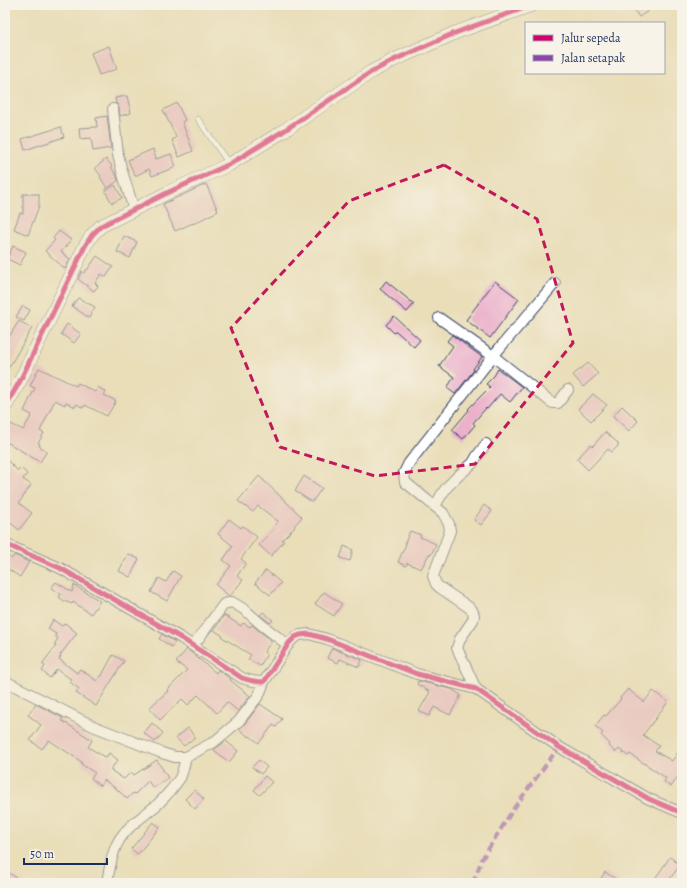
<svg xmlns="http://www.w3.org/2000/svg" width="687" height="888" font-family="Alegreya,serif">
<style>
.building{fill:#ebb0ca}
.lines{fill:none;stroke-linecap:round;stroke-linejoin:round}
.service-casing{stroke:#3a496c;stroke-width:6}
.minor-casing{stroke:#3a496c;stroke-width:12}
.tertiary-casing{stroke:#3a496c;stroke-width:14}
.service{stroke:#fff;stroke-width:5}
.minor{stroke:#fff;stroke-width:10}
.tertiary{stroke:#fff;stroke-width:13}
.quiet{stroke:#8e44ad;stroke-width:4;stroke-dasharray:8 4;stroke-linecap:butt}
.cycleway-casing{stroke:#f7f3e8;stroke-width:8}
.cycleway{stroke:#d6006c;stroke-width:5}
.marked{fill:none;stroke:#c2185b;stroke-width:3;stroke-dasharray:8 5;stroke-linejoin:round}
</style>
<rect width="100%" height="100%" fill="#f7f3e8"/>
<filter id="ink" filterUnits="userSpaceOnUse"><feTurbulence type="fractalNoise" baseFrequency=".025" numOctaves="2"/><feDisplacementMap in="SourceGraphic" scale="8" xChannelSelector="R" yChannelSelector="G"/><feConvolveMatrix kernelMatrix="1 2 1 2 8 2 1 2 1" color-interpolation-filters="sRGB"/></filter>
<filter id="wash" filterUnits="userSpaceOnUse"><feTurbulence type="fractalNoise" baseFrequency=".012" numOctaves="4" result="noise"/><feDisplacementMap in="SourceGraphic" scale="16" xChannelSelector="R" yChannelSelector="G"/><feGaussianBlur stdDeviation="0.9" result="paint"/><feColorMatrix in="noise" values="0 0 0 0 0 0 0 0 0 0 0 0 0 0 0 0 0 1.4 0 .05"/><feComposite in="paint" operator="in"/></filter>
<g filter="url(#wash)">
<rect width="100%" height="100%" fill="#eadeb9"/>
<g id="blocks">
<path class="building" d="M638,5h19l-18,12 -6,-9z
M109,46l8,23 -18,6 -8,-22z
M127,96l4,17 -11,3 -1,-8 -1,-3 -2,-2 -1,-5z
M177,103l8,17 -3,2 11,29 -14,6 -7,-17 4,-2v-1l-13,-27z
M107,116l4,32 -18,3 -2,-13 -11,1 -1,-11 18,-1 -1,-9z
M61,127l3,10 -39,13 -3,-11z
M153,149l3,10 15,-5 5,13 -24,9 -3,-7 -14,7 -7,-16z
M106,159l6,7 -1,1 6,9 1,5 -11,7 -7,-11 1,-1 -6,-8z
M206,184l12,27 -25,13v-1l-18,8 -12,-27z
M115,185l7,13 -10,5 -7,-12z
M23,194h16v12l-11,29 -14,-6 6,-16 3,1z
M59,231l12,9 -10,12 9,7 -5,10 -20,-18 10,-11 -2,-2z
M124,236l13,6 -7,16 -13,-6z
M13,246l13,6 -6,13 -13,-6z
M97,256l16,11 -7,10 -5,-3 -6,9 3,3 -4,5 -16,-12 4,-8 2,2 2,-3h1z
M386,281l28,23 -7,8 -27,-23z
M495,281l24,18 -29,39 -24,-18z
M78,298l17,9 -6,11 -17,-12z
M23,306l7,4 -6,11 -8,-4z
M394,316l26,24 -6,7 -18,-16 -2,2 -8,-8z
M19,321l13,7 -27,46v-31z
M67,324l14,10 -7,9 -13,-9z
M452,335l30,22 -9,12 1,1 -19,24 -8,-6 7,-11 -15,-11 14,-20 -6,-5z
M588,363l10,11 -15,13 -10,-12z
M39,368l37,18 2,-3 17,9 3,-5 8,5 -2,3 12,6 -9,15 -22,-11 -2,3 -6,-4 -2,3 -9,-5 -1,3 -10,-5 -15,31 4,2 -6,10 2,1 -1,2 8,5 -7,11 -35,-21v-20l18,9 9,-15 -8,-4 11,-23 -5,-2z
M498,369l24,18 -12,15 -10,-8 -13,15 -1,-1 -13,15 2,2 -12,14 -11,-9 17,-20 -1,-1 22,-22 -4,-3 8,-8z
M593,394l14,11 -16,16 -13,-12z
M622,406l16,15 -9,10 -16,-15z
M605,432l13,11v3l-6,6 -4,-3 -20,21 -11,-11 14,-15 2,2z
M5,458l13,13 3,-3 6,6 -4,5 8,6 -12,18 13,10 -13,17 -14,-12z
M259,476l43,41 -8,9 1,1 -13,13 2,1 -13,15 -12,-11 17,-19 -1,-1 3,-4 -20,-15 -5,6 -15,-11z
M304,476l18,12 -10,14 -17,-11z
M484,505l8,6 -11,14 -7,-5z
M229,519l12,9 2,-2 14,11 -16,22 5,4 -9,13 6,4 -13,16h-1l-13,-11 15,-19 -8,-6 10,-14 -15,-12z
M410,531l11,4 -1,2 16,7 -5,11 -2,-1 -8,15 -14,-6 -1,3 -8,-4 8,-18 -1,-1z
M344,546l9,4 -3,11 -10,-3z
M5,554l7,5 2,-4 15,7 -9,15 -15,-10z
M128,554l11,5 -9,18 -11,-6z
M266,570l15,13 -11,12 -15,-12z
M173,571l8,5 -14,25 -16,-9 8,-14 7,4z
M56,582l16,10 2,-7 26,16 -9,13 -18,-12 -1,2 -8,-3 -5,-4 2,-3 -10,-6z
M324,592l18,12 -8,12 -19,-12z
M263,612l10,8 -3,3 -10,-8z
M224,615l17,11 2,-3 7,4 2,-2 20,16 -8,11 3,2 -7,12 -12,-7 3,-4 -29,-18 1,-1 -9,-6z
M53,620l9,6 3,-3 12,10 -17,22 1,1 -2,3 18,14 3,-4 17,12 3,-5 1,1 12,-22 11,6 -28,45 -20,-13 3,-4 -9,-7 2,-2 -15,-11 -7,9 -8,-7 3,-5 -3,-2 14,-18 -2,-1 4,-7 -3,-2 1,-2 -8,-5z
M162,634l13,8 -3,5 -13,-8z
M332,648l30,12 -3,7 -19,-8 -2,4 -11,-5z
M187,649l29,24 2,-3 13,9 -1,1 20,16 -12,15 -11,-9 -10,11 -19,-18 -10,10 -6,-6 -22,21 -11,-12 19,-17 -1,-1 20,-20 -11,-8z
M418,681l33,8 10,6 -11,20 -16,-8 -5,9 -10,-5 11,-19 -13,-8z
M628,689l16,13 9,-11 15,11 -25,33 16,11 -4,5 17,10 10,-15v25l-11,16 -7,-5 2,-4 -36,-24 -2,2 -9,-7 -3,3 -7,-6 1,-2 -9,-9 2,-2 -8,-7 9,-11 2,1 15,-17 -1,-1z
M36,704l27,14 -2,2 31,20 -4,7 18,11 3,-5 9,7 -8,10 14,9 7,-7 3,3 23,-15 11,18 -15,10 -5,-7 -13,13 -2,-1 -6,6 -9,-9 -14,-10 -4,6 -9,-8 4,-5 -14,-9 1,-2 -33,-22 -7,9 -12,-9 11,-15 -13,-10z
M260,704l22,15 -6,8 -3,-2 -14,18 -9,-7 -1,1 -10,-8 5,-4z
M152,723l11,10 -8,9 -11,-9z
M188,728l7,9 -11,9 -8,-8z
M226,741l12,10 -9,11 -15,-12z
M259,760l8,7 -6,7 -9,-7z
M265,776l7,6 -12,13 -6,-5z
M194,790l10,9 -9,10 -10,-10z
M153,822l7,5 -22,27 -7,-5z
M670,857l10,8 -13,18h-15z
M5,870l19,13h-19z
M605,872l17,11h-24z"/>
</g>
</g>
<g filter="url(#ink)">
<use href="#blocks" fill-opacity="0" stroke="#3a496c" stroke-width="1"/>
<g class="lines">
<defs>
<path id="service" d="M198,119l31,45"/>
<path id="minor" d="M113,109l5,46 4,16 12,39
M439,318l54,38 58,46 2,1h5l10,-13
M435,506l7,-12 5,-7 11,-11 15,-13 4,-7 9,-12
M5,544l55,24 121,70 61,40c8,3 13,4 22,4l25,-39 6,-6 5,-2 9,-1 18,5 90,35 59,15 83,58 90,52 33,14
M193,646l31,-42 8,-2 13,8 17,15 26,20
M5,681l88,45 69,27 13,4h11l28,-15 25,-21 20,-26 5,-13
M476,689l-19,-41 3,-9 13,-19 1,-5 -2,-5 -5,-4 -28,-19 -3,-3 -3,-8 17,-45 -1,-7 -6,-11 -38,-31 -1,-9 5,-10 84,-107 62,-73
M107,883c2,-13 4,-27 10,-39 8,-17 27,-28 41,-40 8,-8 16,-17 22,-26 3,-6 4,-14 6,-21"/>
<path id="tertiary" d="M5,407l15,-26 65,-135 7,-11 9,-9 68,-34 61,-28 52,-32 89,-60 25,-13 59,-26 77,-28"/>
</defs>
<use href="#service" class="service-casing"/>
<use href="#minor" class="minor-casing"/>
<use href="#tertiary" class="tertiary-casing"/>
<use href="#service" class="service"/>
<use href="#minor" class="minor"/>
<use href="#tertiary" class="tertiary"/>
<path class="quiet" d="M473,883l9,-24 32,-51 45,-61"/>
<defs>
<path id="cycleway" d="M5,407l15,-26 65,-135 7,-11 9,-9 68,-34 61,-28 52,-32 89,-60 25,-13 59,-26 77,-28
M5,544l55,24 121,70 61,40c8,3 13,4 22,4l25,-39 6,-6 5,-2 9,-1 18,5 90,35 59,15 83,58 90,52 33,14"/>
</defs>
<use href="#cycleway" class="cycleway-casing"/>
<use href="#cycleway" class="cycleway"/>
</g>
</g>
<path d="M0 0H687V888H0ZM444,165l93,54 36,124 -98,121 -100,12 -95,-29 -49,-119 118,-127z" fill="#eadeb9" fill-opacity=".55" fill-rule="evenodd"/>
<path class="marked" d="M444,165l93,54 36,124 -98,121 -100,12 -95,-29 -49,-119 118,-127z"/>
<rect width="687" height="888" fill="none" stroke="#f7f3e8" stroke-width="20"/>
<rect x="525" y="22" width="140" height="52" fill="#f7f3e8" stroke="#9fa5b1"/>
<rect x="533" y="35" width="20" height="6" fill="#d6006c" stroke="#9fa5b1"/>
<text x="561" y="42" font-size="12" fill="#1b2f5e">Jalur sepeda</text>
<rect x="533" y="55" width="20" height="6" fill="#8e44ad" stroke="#9fa5b1"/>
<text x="561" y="62" font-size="12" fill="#1b2f5e">Jalan setapak</text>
<path d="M24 858v6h83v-6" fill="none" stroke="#1b2f5e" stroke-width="2"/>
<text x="30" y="858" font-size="12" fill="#1b2f5e" stroke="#f7f3e8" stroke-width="3" paint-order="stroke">50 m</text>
</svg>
